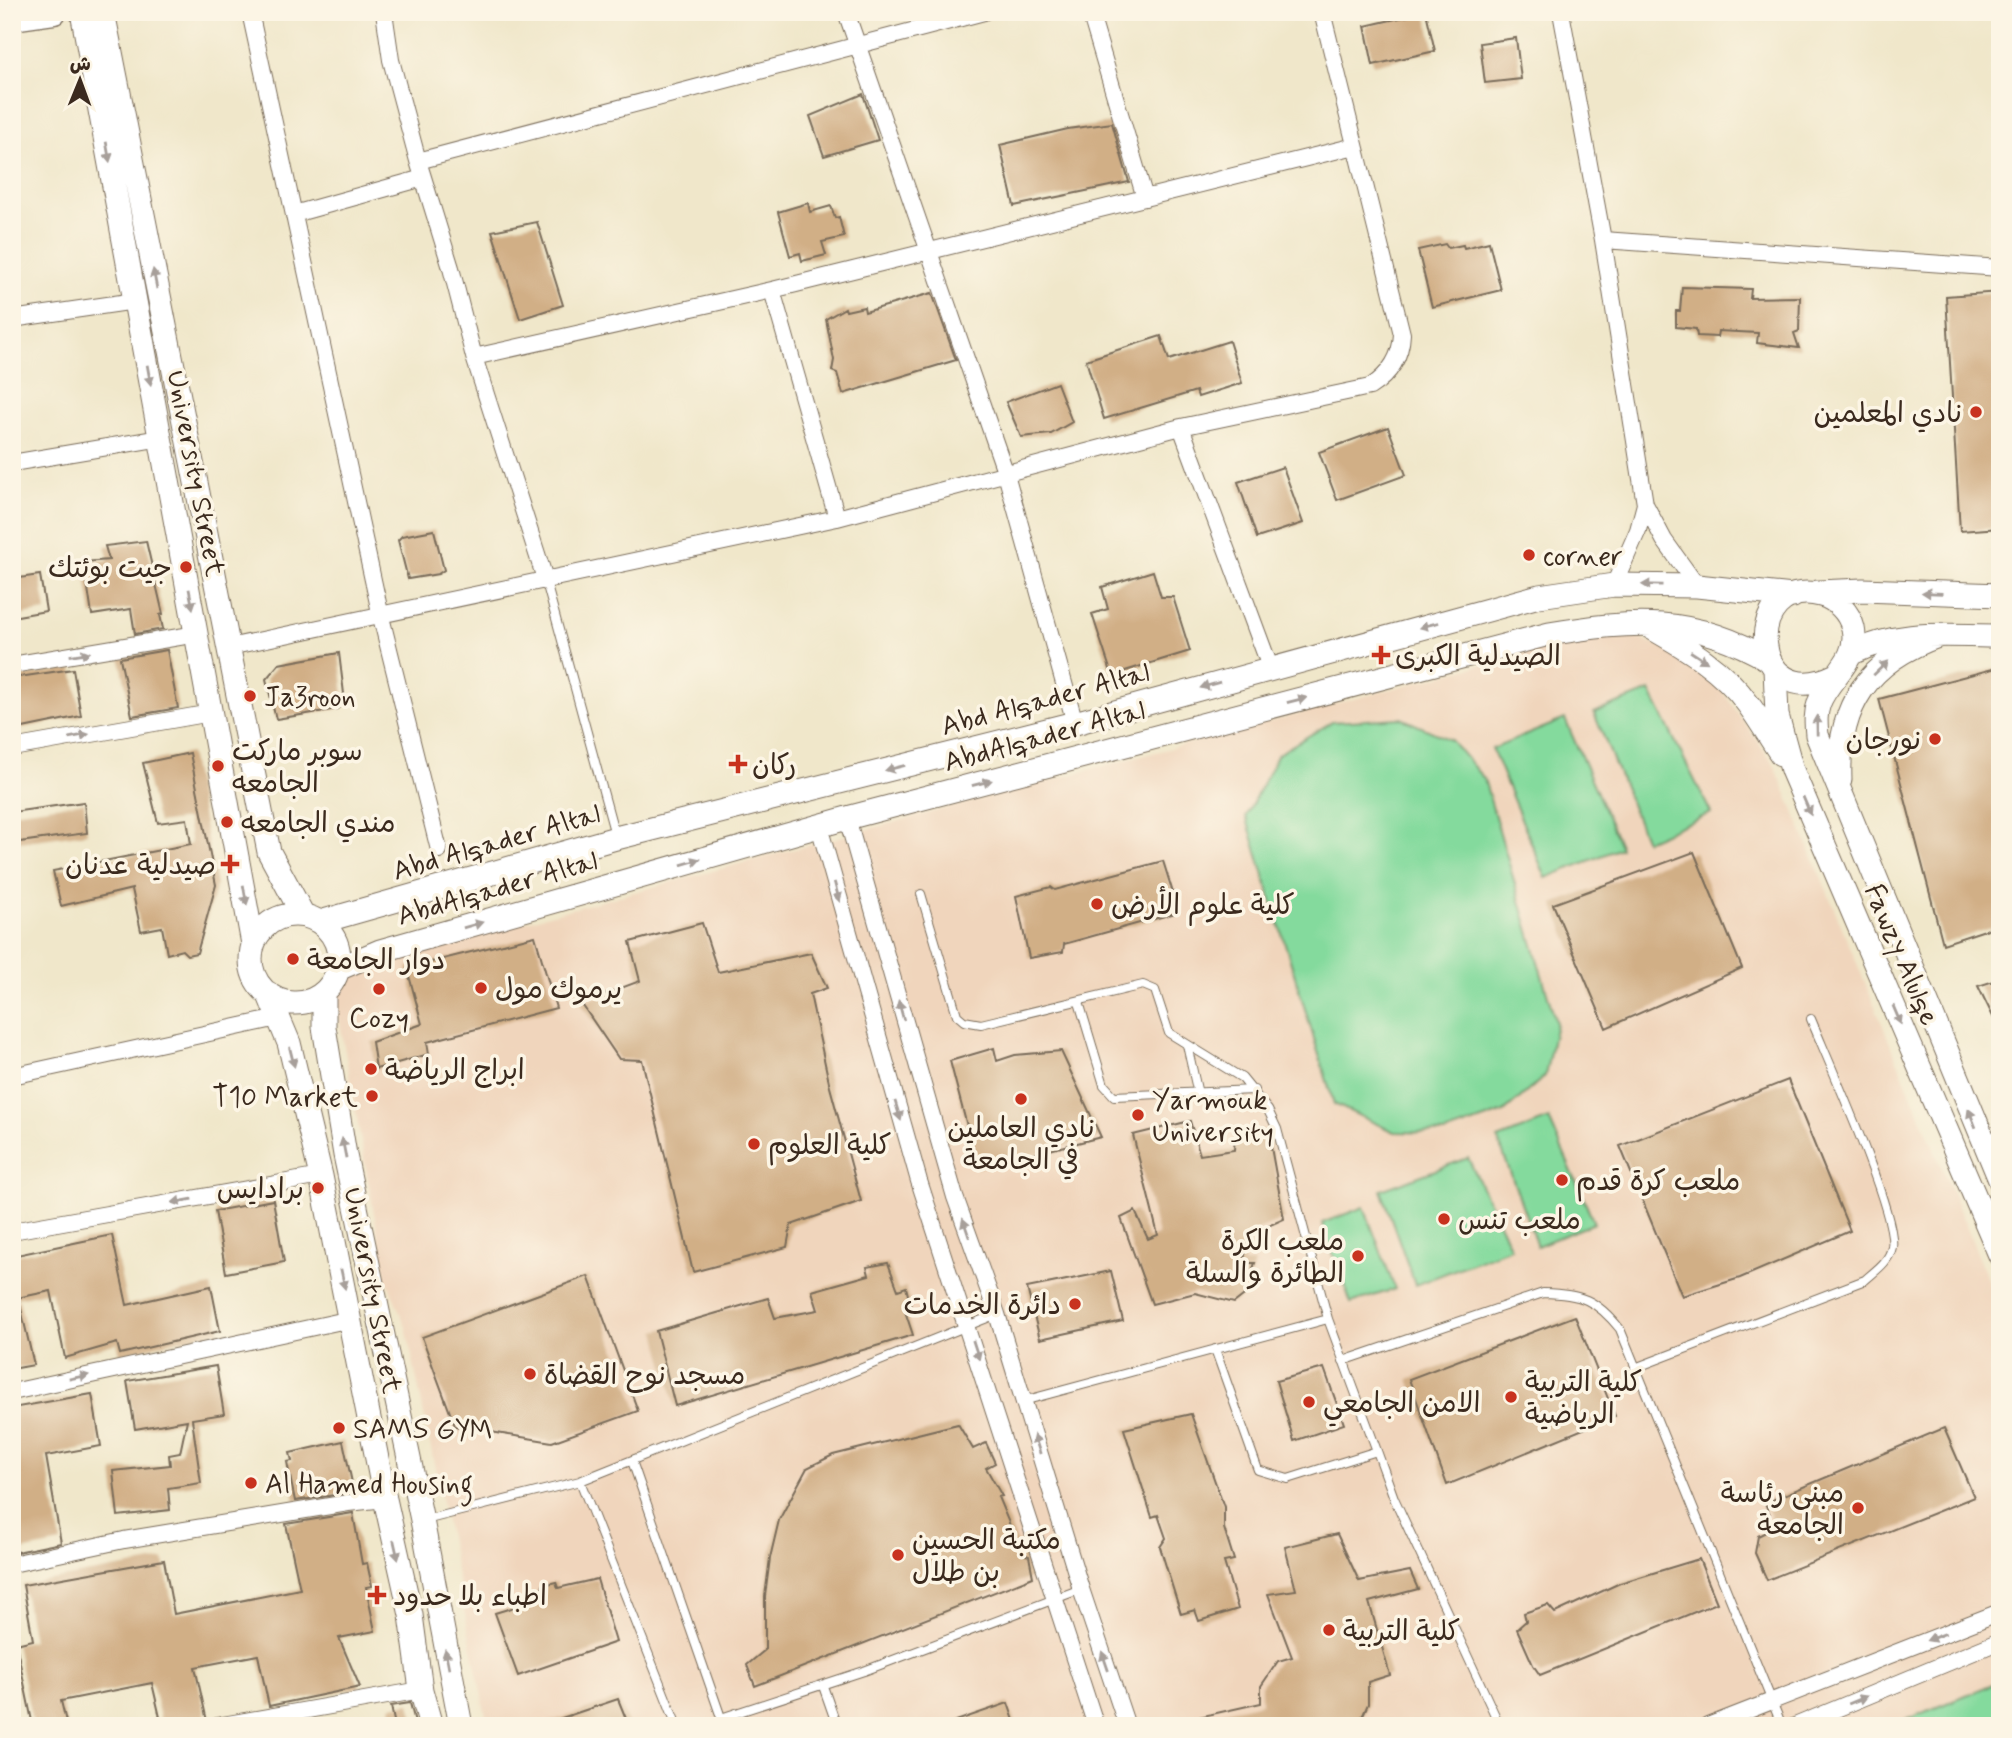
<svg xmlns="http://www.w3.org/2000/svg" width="2012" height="1738" font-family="Mynerve,'Playpen Sans Arabic',sans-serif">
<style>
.built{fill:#f0d5bc}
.green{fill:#84da9d;stroke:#60825e;stroke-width:2}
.building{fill:#d1af86}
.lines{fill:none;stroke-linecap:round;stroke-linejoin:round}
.lane-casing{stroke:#7a6c5a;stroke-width:10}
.street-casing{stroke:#7a6c5a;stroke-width:18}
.secondary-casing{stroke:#7a6c5a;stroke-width:25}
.primary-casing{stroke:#7a6c5a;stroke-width:27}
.lane{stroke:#fff;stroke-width:8}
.street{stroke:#fff;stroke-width:16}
.secondary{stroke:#fff;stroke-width:23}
.primary{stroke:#fff;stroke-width:24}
.oneway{fill:#a79f9a}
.poi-dot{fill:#c8321e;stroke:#fcf5e5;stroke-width:2.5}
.labels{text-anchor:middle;stroke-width:7;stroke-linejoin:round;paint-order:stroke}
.poi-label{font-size:28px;fill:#3b2a1e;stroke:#fcf5e5;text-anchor:start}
.street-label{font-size:28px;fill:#3b2a1e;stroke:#fcf5e5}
</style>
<rect width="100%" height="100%" fill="#fcf5e5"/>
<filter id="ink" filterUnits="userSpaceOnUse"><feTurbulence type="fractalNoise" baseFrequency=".0143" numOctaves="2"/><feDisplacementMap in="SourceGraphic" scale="14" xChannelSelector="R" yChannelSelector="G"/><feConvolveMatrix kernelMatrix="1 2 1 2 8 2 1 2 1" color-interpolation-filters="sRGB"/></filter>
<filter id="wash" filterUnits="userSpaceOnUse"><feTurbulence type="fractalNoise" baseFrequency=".00686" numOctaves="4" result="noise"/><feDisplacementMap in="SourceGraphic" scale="28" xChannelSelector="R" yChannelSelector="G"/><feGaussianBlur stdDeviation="1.57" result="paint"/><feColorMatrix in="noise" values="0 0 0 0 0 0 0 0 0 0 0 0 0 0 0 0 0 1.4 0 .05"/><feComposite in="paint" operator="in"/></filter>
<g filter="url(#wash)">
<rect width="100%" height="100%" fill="#f0e7ca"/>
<path class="built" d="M1611,630l88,28 76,108 225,542v418h-1512l-82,-399 -20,-49 -16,-87 -34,-190 11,-28 46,-16z"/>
<path class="green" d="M1650,691l61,122 -65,28 -52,-128z
M1401,718l50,22 33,39 72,244 -11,53 -41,36 -59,21 -51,-1 -60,-28 -88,-288 32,-62 54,-32z
M1565,719l56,129 -75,30 -54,-129z
M1549,1119l45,104 -57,23 -39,-107z
M1468,1158l43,90 -96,37 -34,-95z
M1364,1207l31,82 -44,14 -29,-80z
M2000,1681v45h-109z"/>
<g id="blocks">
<path class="building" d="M1426,12l9,39 -62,14 -8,-39z
M1516,38l5,41 -36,4 -5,-40z
M863,94l15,46 -54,16 -14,-40z
M1112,123l17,59 -115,24 -14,-61 68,-16z
M808,203l2,9 21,-6 4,12 4,-1 5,20 -22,5 4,13 -24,6 -2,-8 -10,3 -12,-44z
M537,222l26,83 -43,14 -28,-88z
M1489,242l12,48 -69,17 -14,-57 27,-6 3,4 15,-3 1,3z
M1682,287l69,2 -1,9 50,-1 -1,34 -5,2 5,15 -42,-5 1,-10 -40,-2 -1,6 -20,-1 -1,-7 -20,-2v-16h4z
M2000,292v236l-40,3 -14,-235z
M932,293l24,67 -113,34 -6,-21 -5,-2 2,-11 -8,-41 19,-11 1,3 18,-4 1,5z
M1161,336l8,24 60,-19 13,42 -44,14 -2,-6 -92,28 -18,-59z
M1057,383l15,39 -21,12 -30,3 -15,-35z
M1388,427l18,48 -69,25 -18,-48z
M1283,467l20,56 -46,15 -19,-56z
M434,530l10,40 -6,4 -30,5 -10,-39 4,-4z
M146,541l17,73 -3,1 3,14 -28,5 -4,-25 -39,6 -8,-53 25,-2 -4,-14z
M1153,571l8,26h12l17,54 -78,24 -20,-61 16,-5 -6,-22z
M40,575l6,36 -34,6v-38z
M167,650l11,58 -46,8 -12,-58z
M339,653l6,49 -8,7 -61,10 -10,-40 13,-15z
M2000,667v258l-57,19 -64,-245z
M73,669l8,47 -63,13 -6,-51z
M190,753l26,132 -19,68 -10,2 -5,-5 -15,4 -5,-27 -21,4 -9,-42 -71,17 -8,-35 138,-27 -4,-25 -29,4 -15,-60z
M84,802l3,31 -75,10v-31z
M1694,852l48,116 -136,60 -53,-124z
M1163,861l16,51 -115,32 -1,8 -34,6 -13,-62 35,-9 4,3z
M702,923l16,49 93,-19 16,35 -17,6 20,93 31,114 -70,24 -4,22 -94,25 -51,-212 -23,-1 -38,-56 59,-22 -10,-39z
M535,936l21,72 -129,34 2,12 -53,15 -4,-27 50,-18 -15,-56z
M2000,979v52l-22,-45z
M994,1048l3,13 18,-6 46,-4 40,86 -123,31 -28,-107z
M1788,1080l62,151 -110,47 -58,18 -62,-150z
M1190,1121l10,34 34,-5 1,-14 20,-6h11l3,6 15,83 -34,15 -7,29h12l-5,14 3,11 -19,15 -39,-10 -43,11 -31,-86 14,-7 13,28 10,-4 -25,-100z
M273,1200l11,62 -58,11 -11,-62z
M112,1235l15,70 84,-19 9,45 -100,23 -3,-11 -52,15 -14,-67 -39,8v-43z
M888,1263l10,27 8,-3 5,20 -7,1 9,27 -238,71 -19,-75 112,-33 7,20 43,-8 -6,-19 57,-16 -2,-8z
M1111,1271l12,50 -83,18 -13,-51z
M588,1276l50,135 -86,31 -97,-16 -33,-89z
M19,1300l15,65 -22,4v-68z
M1575,1316l40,100 -168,69 -38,-106z
M216,1366l8,48 -32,5 9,64 -33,5 2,22 -52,6 -5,-45 57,-6 -1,-10 11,-2 7,-33 -52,9 -8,-48z
M1324,1368l20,56 -50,17 -18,-60z
M92,1394l9,52 -55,10 15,87 -49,10v-145z
M1191,1414l33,93v21l10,32 -10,2 14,47 -39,12 -4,-11 -14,4 -21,-67 6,-9 -8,-23 -6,2 -28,-88z
M958,1424l15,25 13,-6 9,20 -9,5 16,28 -4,1 24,57 7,2 4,21 -278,109 -8,-21 18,-15v-54l5,-38 9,-38 28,-52 26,-13z
M1944,1428l30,69 -207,83 -12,-27 3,-17 12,-6v-15l-5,-12z
M343,1441l11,51 -59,9 -8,-39 5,-1 -2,-8z
M353,1513l9,51 5,-1 5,23 -6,1 9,44 -36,7 21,49 -91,19 -11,-51 -63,12 12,54 -19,5h-26l-10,-43 -91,18 6,25h-34l-17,-82 17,-4 -10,-55 141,-25 10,54 126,-25 -14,-65z
M1337,1534l22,47 51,-10 8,18 -49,13 21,73 -22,7v22l-6,13 -7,9h-164l-1,-7 71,-16v-17l17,-25 14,-4 -24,-63 28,-4 -11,-43z
M1699,1559l18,44 -177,72 -7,-10 -16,-36 9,-8 -2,-8 24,-8 7,8 65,-30z
M597,1579l19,63 -98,34 -23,-63 43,-13 5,-15 13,-3 2,6z
M618,1699l11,27h-81l-1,-3z
M410,1703l6,23h-21l-4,-20z
M1008,1703l8,23h-65l-1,-3z"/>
</g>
</g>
<g filter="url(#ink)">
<use href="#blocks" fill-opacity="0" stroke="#7a6c5a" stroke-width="2"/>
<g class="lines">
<defs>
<path id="lane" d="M546,582l69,253
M921,894l36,121 7,6 17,3 162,-39 12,5 14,43 73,45 26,32 9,19 51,190 49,132 17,47 106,228
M1079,1002l25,83 10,11 140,-6
M1187,1045l11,49
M1215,1349l43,121 30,9 89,-28
M1343,1361l200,-68c38,1 53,6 77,36l162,397
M1635,1368l230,-88c11,-10 24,-18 27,-33 6,-31 -65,-189 -81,-228
M1023,1401l305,-82
M632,1461l92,265
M580,1481l97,245
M425,1520l155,-39 417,-167
M823,1686l14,40
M721,1718l143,-47 217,-82"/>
<path id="street" d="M250,12l131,605 58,233
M384,12l7,48 27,101 33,107 23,89 72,225
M846,12l160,462 69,249
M1090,12l55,186
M1561,12l42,228 42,264 19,36 33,46
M418,161l566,-149
M294,214l129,-36
M1603,240l397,28
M772,290l65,228
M12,319l123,-18
M474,357l298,-67 583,-144
M1181,427l89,240
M12,463l149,-25
M1614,585l24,-55 7,-26
M229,647l608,-129 344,-91 189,-40c19,-12 31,-30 32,-53l-80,-322
M12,665l185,-31
M12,748l199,-35
M847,818l108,379 42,117 84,275 46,137
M819,826l100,355 177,545
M12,1076l266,-58
M12,1231l309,-55
M12,1392l339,-73
M12,1564l112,-24 224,-37 37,-4
M217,1726l204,-36
M1708,1726l292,-114
M1795,1726l205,-85"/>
<path id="secondary" d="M82,12l171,932
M103,12l166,840 34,63
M1818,592l45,-2 137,5
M1650,627c37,21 73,42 98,77 12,16 22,34 33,50
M1852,653c51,-24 93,-17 148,-17
M1775,669l2,46 15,55 208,485
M1836,675c-88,43 -95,-100 -15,-80 15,4 28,17 32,33 7,33 -24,48 -34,75 -4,11 -3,21 -2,32l183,445
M1840,780c-3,-74 28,-119 98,-144
M251 959a44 44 0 1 1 88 0a44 44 0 1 1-88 0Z
M320,922l296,-84 459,-115 464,-127 75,-11 83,1 96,10
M338,969l42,-18 467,-133 702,-184c84,-14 144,-19 220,26
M324,992v35l21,128 77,365 39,206
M268,993l21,50 32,133 64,323 26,116 10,75 10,36"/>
<path id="primary" d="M12,18l42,-6"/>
</defs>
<use href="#lane" class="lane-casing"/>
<use href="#street" class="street-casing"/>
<use href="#secondary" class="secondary-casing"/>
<use href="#primary" class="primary-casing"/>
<use href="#lane" class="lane"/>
<use href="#street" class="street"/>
<use href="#secondary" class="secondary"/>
<use href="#primary" class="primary"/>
</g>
<defs><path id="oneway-solid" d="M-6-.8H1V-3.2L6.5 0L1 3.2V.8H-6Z" transform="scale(1.75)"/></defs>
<g class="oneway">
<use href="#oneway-solid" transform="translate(108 152) rotate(80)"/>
<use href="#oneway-solid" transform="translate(155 279) rotate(-101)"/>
<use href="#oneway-solid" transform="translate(149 375) rotate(80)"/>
<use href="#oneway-solid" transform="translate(1652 585) rotate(-179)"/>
<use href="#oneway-solid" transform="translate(1932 593) rotate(-178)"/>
<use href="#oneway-solid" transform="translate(191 599) rotate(79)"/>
<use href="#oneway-solid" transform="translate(1429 625) rotate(165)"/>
<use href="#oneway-solid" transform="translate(80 654) rotate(-9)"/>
<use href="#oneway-solid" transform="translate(1699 657) rotate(33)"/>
<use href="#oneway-solid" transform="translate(1881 668) rotate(-43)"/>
<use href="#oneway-solid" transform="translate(1210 685) rotate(164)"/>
<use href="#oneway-solid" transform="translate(1297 700) rotate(-15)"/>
<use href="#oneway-solid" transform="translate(1817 725) rotate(-91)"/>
<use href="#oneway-solid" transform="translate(79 736) rotate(-10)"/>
<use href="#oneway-solid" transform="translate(895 768) rotate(166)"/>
<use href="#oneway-solid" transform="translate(982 783) rotate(-15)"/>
<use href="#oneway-solid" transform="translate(1807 806) rotate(67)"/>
<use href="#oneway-solid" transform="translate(691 862) rotate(-16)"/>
<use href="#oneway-solid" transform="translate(837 892) rotate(75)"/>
<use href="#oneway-solid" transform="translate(245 895) rotate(80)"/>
<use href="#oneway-solid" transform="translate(473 925) rotate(-16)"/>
<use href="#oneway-solid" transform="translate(901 1010) rotate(-105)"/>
<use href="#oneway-solid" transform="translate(1897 1015) rotate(67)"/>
<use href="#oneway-solid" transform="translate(292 1057) rotate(76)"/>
<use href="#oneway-solid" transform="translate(898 1111) rotate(73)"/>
<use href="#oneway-solid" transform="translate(1972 1118) rotate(-112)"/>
<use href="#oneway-solid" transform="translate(344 1148) rotate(-101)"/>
<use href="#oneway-solid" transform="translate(182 1201) rotate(170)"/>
<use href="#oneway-solid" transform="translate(966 1228) rotate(-109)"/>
<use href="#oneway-solid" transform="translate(343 1279) rotate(78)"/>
<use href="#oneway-solid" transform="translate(976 1350) rotate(72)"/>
<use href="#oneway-solid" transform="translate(79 1377) rotate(-12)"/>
<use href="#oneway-solid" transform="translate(1037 1444) rotate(-108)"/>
<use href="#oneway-solid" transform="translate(396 1550) rotate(77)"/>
<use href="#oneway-solid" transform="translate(1936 1637) rotate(159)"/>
<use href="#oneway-solid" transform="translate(447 1659) rotate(-101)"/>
<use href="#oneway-solid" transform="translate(1105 1661) rotate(-109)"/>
<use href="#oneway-solid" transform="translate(1858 1700) rotate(-22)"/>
</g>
</g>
<g class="poi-dot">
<circle cx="1976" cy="412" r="7"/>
<circle cx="1529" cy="555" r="7"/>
<circle cx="186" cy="567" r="7"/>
<path d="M1377.5 644.5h7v7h7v7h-7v7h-7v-7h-7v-7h7z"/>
<circle cx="250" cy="696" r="7"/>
<circle cx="1935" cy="739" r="7"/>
<path d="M734.5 753.5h7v7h7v7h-7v7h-7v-7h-7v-7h7z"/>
<circle cx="218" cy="766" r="7"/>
<circle cx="227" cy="822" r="7"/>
<path d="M226.5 853.5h7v7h7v7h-7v7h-7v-7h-7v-7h7z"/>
<circle cx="1097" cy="904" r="7"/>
<circle cx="293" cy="959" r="7"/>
<circle cx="481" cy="988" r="7"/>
<circle cx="379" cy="989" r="7"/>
<circle cx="371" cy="1069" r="7"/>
<circle cx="372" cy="1096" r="7"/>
<circle cx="1021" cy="1099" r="7"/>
<circle cx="1138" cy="1115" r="7"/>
<circle cx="754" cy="1144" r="7"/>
<circle cx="1562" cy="1180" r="7"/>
<circle cx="318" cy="1188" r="7"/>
<circle cx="1444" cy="1219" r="7"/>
<circle cx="1358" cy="1256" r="7"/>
<circle cx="1075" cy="1304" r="7"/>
<circle cx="530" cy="1374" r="7"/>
<circle cx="1511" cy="1397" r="7"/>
<circle cx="1309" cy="1402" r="7"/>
<circle cx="339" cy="1428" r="7"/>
<circle cx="251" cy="1483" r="7"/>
<circle cx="1858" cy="1508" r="7"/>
<circle cx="898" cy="1555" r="7"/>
<path d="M373.5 1584.5h7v7h7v7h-7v7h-7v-7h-7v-7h7z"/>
<circle cx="1329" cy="1630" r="7"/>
</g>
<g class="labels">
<g class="poi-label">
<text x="1962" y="422" text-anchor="end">نادي المعلمين</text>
<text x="1543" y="565">corner</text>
<text x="172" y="577" text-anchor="end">جيت بوئتك</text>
<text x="1395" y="665">الصيدلية الكبرى</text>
<text x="264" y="706">Ja3roon</text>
<text x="1921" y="749" text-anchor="end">نورجان</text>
<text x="232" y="760">سوبر ماركت<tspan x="232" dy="32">الجامعه</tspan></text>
<text x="752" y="774">ركان</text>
<text x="241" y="832">مندي الجامعه</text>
<text x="216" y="874" text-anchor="end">صيدلية عدنان</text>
<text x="1111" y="914">كلية علوم الأرض</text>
<text x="307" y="969">دوار الجامعة</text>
<text x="495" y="998">يرموك مول</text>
<text x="379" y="1027" text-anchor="middle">Cozy</text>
<text x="385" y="1079">ابراج الرياضة</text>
<text x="358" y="1106" text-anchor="end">T10 Market</text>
<text x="1152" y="1109">Yarmouk<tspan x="1152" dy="32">University</tspan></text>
<text x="1021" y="1137" text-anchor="middle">نادي العاملين<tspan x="1021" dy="32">في الجامعة</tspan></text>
<text x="768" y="1154">كلية العلوم</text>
<text x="1576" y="1190">ملعب كرة قدم</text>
<text x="304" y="1198" text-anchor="end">برادايس</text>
<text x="1458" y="1229">ملعب تنس</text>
<text x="1344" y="1250" text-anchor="end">ملعب الكرة<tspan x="1344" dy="32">الطائرة والسلة</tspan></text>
<text x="1061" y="1314" text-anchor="end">دائرة الخدمات</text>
<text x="544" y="1384">مسجد نوح القضاة</text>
<text x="1525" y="1391">كلية التربية<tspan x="1525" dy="32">الرياضية</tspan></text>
<text x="1323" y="1412">الامن الجامعي</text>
<text x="353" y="1438">SAMS GYM</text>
<text x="265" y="1493">Al Hamed Housing</text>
<text x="1844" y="1502" text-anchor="end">مبنى رئاسة<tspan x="1844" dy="32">الجامعة</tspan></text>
<text x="912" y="1549">مكتبة الحسين<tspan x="912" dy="32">بن طلال</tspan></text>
<text x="393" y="1605">اطباء بلا حدود</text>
<text x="1343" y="1640">كلية التربية</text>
</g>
<g class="street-label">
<text transform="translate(197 473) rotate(79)" y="10">University Street</text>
<text transform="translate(1045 698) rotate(-15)" y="10">Abd Alqader Altal</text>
<text transform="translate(1044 735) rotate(-15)" y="10">AbdAlqader Altal</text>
<text transform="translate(496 841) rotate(-16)" y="10">Abd Alqader Altal</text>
<text transform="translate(497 887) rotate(-16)" y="10">AbdAlqader Altal</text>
<text transform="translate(1903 954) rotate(67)" y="10">Fawzy Alulqe</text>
<text transform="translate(374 1290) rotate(79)" y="10">University Street</text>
</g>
</g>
<rect width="2012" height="1738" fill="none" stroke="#fcf5e5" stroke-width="42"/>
<g transform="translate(80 80) rotate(1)" stroke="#fcf5e5" stroke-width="5" paint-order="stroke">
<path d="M0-5L12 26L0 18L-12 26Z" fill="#3b2a1e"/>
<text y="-10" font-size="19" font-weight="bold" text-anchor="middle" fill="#3b2a1e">ش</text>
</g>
</svg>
